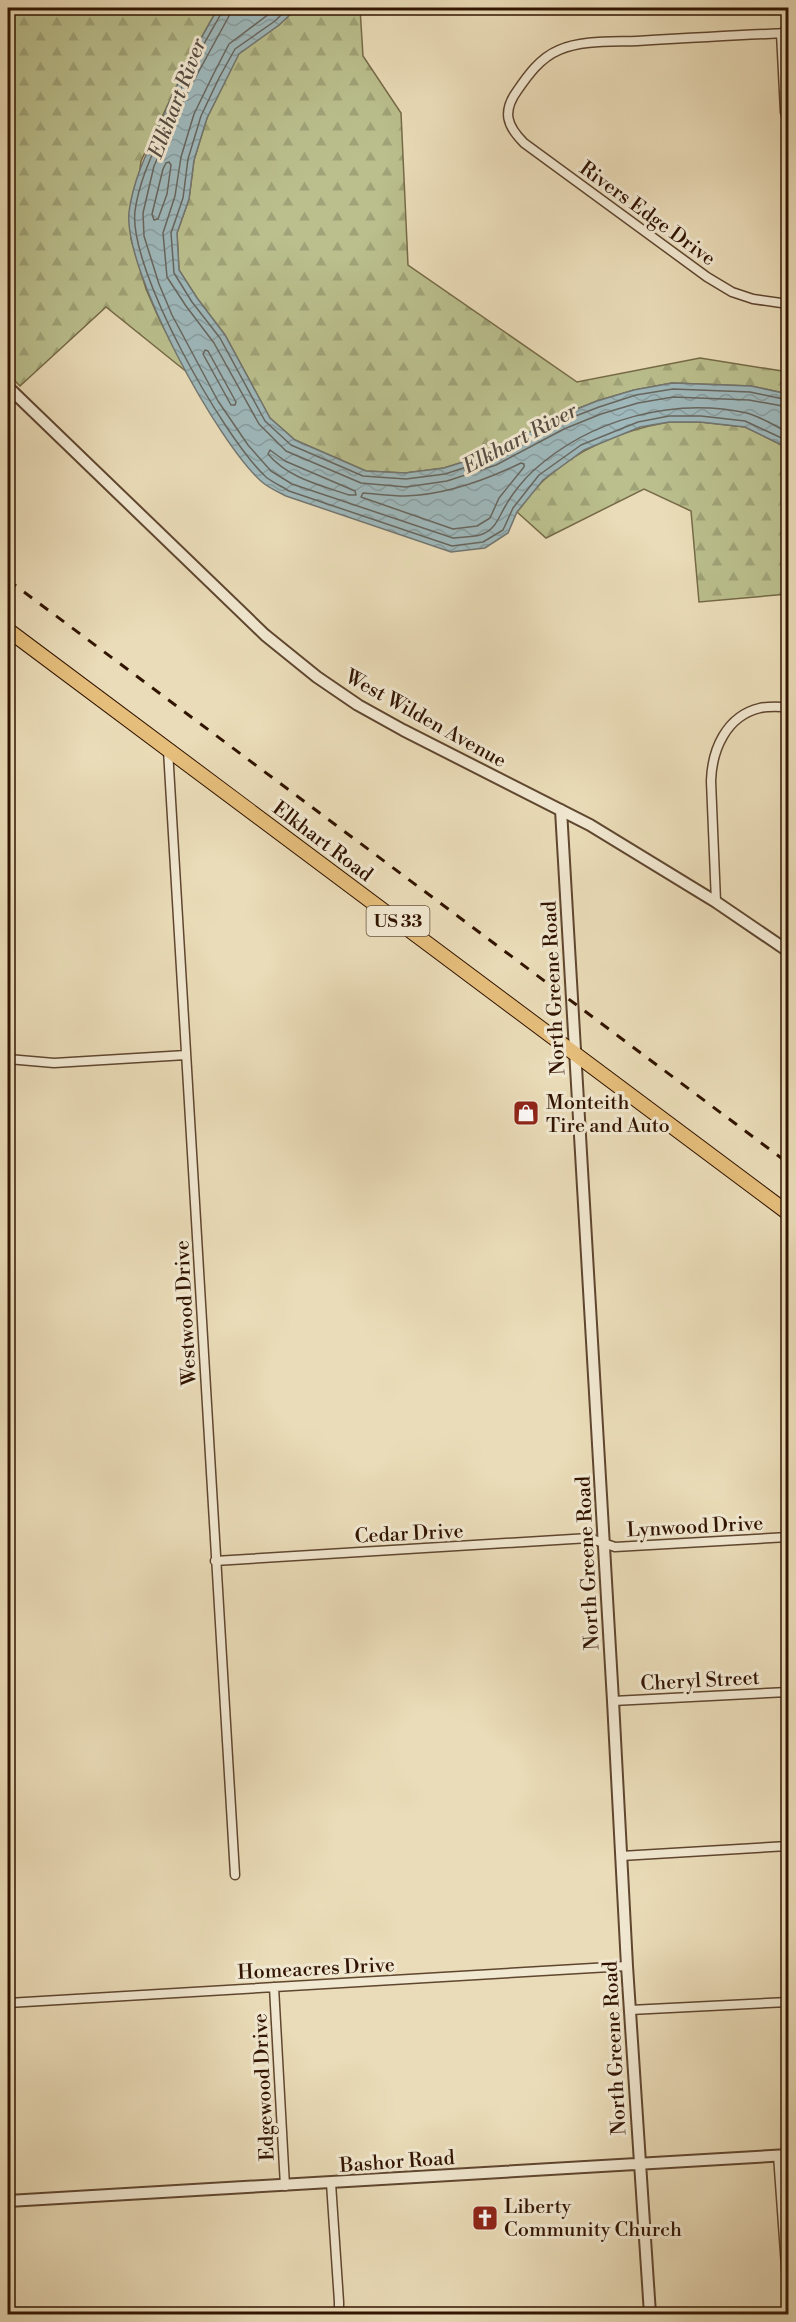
<svg xmlns="http://www.w3.org/2000/svg" width="796" height="2322" font-family="'Libre Bodoni',serif">
<style>
.forest{fill:url(#forest-firs);stroke:#766a47;stroke-width:1.5}
.water{fill:url(#water-waves);stroke:#727671;stroke-width:1.5}
.lines{fill:none;stroke-linecap:round;stroke-linejoin:round}
.shore{stroke:#68665e;stroke-width:1.5}
.minor-casing{stroke:#5f462f;stroke-width:11}
.tertiary-casing{stroke:#5f462f;stroke-width:14}
.trunk-casing{stroke:#311401;stroke-width:16}
.minor{stroke:#f1e8d1;stroke-width:8}
.tertiary{stroke:#f1e8d1;stroke-width:10}
.trunk{stroke:#e5be7c;stroke-width:14}
.rail{stroke:#311401;stroke-width:3;stroke-dasharray:10 10;stroke-linecap:butt}
.labels{text-anchor:middle;stroke-width:6;stroke-linejoin:round;paint-order:stroke}
.shield{fill:#f1e8d1;stroke:#6b543f;stroke-width:1.5}
.shield-label{font-size:18px;font-weight:bold;fill:#311401}
.street-label{font-size:20px;fill:#311401;stroke:#f1e8d1}
.poi-label{font-size:20px;fill:#311401;stroke:#f1e8d1;text-anchor:start}
.water-label{font-size:21px;font-style:italic;fill:#574d42;stroke:#f1e8d1}
</style>
<defs>
<pattern id="forest-firs" width="22" height="20" patternUnits="userSpaceOnUse" patternTransform="scale(1.5)"><rect width="22" height="20" fill="#babf8d"/><path d="M5 1l3.5 6h-7zM16 11l3.5 6h-7z" fill="#a0a378"/></pattern>
<pattern id="water-waves" width="16" height="10" patternUnits="userSpaceOnUse" patternTransform="scale(1.5)"><rect width="16" height="10" fill="#9eb8bb"/><path d="M0 5q4-4 8 0t8 0" fill="none" stroke="#899d9f"/></pattern>
</defs>
<rect width="100%" height="100%" fill="#eadcb8"/>
<filter id="stains"><feTurbulence type="fractalNoise" baseFrequency=".00333" numOctaves="4"/><feColorMatrix values="0 0 0 0 .2 0 0 0 0 .09 0 0 0 0 .02 0 0 0 .5 -.17"/></filter>
<radialGradient id="worn" r=".72"><stop offset=".6" stop-color="#630" stop-opacity="0"/><stop offset="1" stop-color="#630" stop-opacity=".3"/></radialGradient>
<path class="forest" d="M8,8h210l-27,48 -50,105 -10,78 15,50 14,32 28,52 -82,-66 -86,79 -12,-12z
M297,8h63l3,48 38,57 7,152 169,117 123,-24 88,14v22l-37,-8 -79,-3 -38,7 -37,11 -40,16 -65,36 -48,15 -39,5 -39,-2 -71,-31 -25,-22 -45,-83 -28,-37 -18,-28 -2,-37 12,-34 5,-39 13,-42 32,-65 40,-28z
M669,422h31l45,5 43,21v146l-89,8 -8,-91 -47,-22 -98,49 -29,-26c9,-11 17,-23 27,-32 35,-32 79,-50 125,-58z"/>
<path class="water" d="M218,8h79l-18,17 -40,29 -32,64 -13,42 -5,39 -12,34 2,37 18,28 28,37 45,83 25,22 71,31 39,2 39,-5 48,-15 65,-36 40,-16 37,-11 38,-7 79,3 37,8v54l-43,-21 -45,-5h-31l-29,5 -56,23 -41,30 -26,32 -9,21 -23,15 -34,4 -165,-56c-8,-4 -17,-8 -24,-14 -44,-38 -139,-212 -133,-270 4,-31 17,-58 30,-86 17,-41 37,-80 59,-118z"/>
<g class="lines">
<path class="shore" d="M223,8l-1,4c-14,25 -29,50 -41,76 -7,14 -12,28 -18,42 -12,27 -24,52 -28,81 -7,58 88,226 131,266 6,5 15,9 23,14l163,55 31,-4 20,-12 10,-22 26,-33 42,-30 57,-23 31,-6h32l44,5 43,20
M230,8l-1,8 -42,77 -33,73 -11,47 1,23 15,48 13,31 46,86 30,44 23,26 21,13 161,54c8,-1 19,-1 27,-3 16,-5 18,-17 26,-30 6,-11 18,-26 28,-35 57,-51 139,-73 213,-57 14,4 29,13 41,20
M277,8l-48,36 -16,31 -19,39 -13,43 -6,39 -12,37 4,44 19,29 28,37 45,81 27,27 75,32 45,4 41,-6 49,-16 68,-36 37,-15 37,-11 35,-6 76,3 39,7
M288,8l-13,13 -40,28 -16,29 -18,38 -13,43 -5,39 -12,35 3,40 18,29 28,36 45,83 26,24 72,31 43,3 39,-5 49,-16 66,-36 39,-15 37,-12 37,-6 77,3 38,8
M169,162l2,3 -4,29 -9,25 -4,1 -2,-6 11,-45 3,-6z
M205,350l3,1 28,51 -1,3h-4l-28,-51z
M270,450l15,11 70,30 1,4h-7c-29,-10 -61,-17 -81,-41z
M521,463l3,1v3l-25,31 -9,20 -13,8 -24,3 -92,-32 2,-4c14,1 28,3 42,3 40,-1 81,-16 116,-33z"/>
<defs>
<path id="minor" d="M781,33l4,79 3,8
M788,33c-50,2 -101,5 -151,8 -25,1 -55,-1 -78,9 -19,8 -31,25 -42,41 -15,21 -10,35 7,52l183,134 25,15 21,7 35,5
M168,750l67,1125
M716,902l-5,-121c1,-31 15,-65 49,-73 9,-2 19,-1 28,-1
M8,1059l46,4 132,-8
M215,1561l374,-23 26,9 173,-10
M613,1701l175,-9
M621,1856l167,-10
M274,1987l11,199
M8,2003l619,-37
M630,2010l158,-8
M778,2155l10,140
M331,2183l8,119v12"/>
<path id="tertiary" d="M8,387l257,248 52,42 41,28 45,25 187,95 126,77 72,49
M561,810l52,891 14,265 23,348
M8,2201l780,-46"/>
<path id="trunk" d="M8,630l780,583"/>
</defs>
<use href="#minor" class="minor-casing"/>
<use href="#tertiary" class="tertiary-casing"/>
<use href="#trunk" class="trunk-casing"/>
<use href="#minor" class="minor"/>
<use href="#tertiary" class="tertiary"/>
<use href="#trunk" class="trunk"/>
<path class="rail" d="M8,580l780,583"/>
</g>
<defs>
<symbol id="shop-square" viewBox="-11 -11 22 22"><rect x="-9" y="-9" width="18" height="18" rx="4" fill="#8f2418" stroke="#f1e8d1"/><path d="M-5-2.5h2.3a2.7 3.5 0 0 1 5.4 0H5L5.5 6h-11ZM-1.5-2.5h3a1.5 2.3 0 0 0-3 0Z" fill="#fff"/></symbol>
<symbol id="church-square" viewBox="-11 -11 22 22"><rect x="-9" y="-9" width="18" height="18" rx="4" fill="#8f2418" stroke="#f1e8d1"/><path d="M-1.2-6h2.4v3.5h3.3v2.4h-3.3V6h-2.4V-.1h-3.3v-2.4h3.3Z" fill="#fff"/></symbol>
</defs>
<g fill-rule="evenodd">
<use href="#shop-square" x="511" y="1098" width="30" height="30"/>
<use href="#church-square" x="470" y="2203" width="30" height="30"/>
</g>
<g class="labels">
<rect class="shield" x="366.5" y="906" width="63" height="30" rx="4.5"/>
<g class="shield-label">
<text x="398" y="927">US 33</text>
</g>
<g class="street-label">
<text transform="translate(648 213) rotate(36)" y="7">Rivers Edge Drive</text>
<text transform="translate(426 718) rotate(29)" y="7">West Wilden Avenue</text>
<text transform="translate(323 841) rotate(37)" y="7">Elkhart Road</text>
<text transform="translate(553 988) rotate(-93)" y="7">North Greene Road</text>
<text transform="translate(185 1313) rotate(-93)" y="7">Westwood Drive</text>
<text transform="translate(695 1526) rotate(-3)" y="7">Lynwood Drive</text>
<text transform="translate(409 1533) rotate(-3)" y="7">Cedar Drive</text>
<text transform="translate(587 1563) rotate(-93)" y="7">North Greene Road</text>
<text transform="translate(700 1680) rotate(-3)" y="7">Cheryl Street</text>
<text transform="translate(316 1968) rotate(-3)" y="7">Homeacres Drive</text>
<text transform="translate(614 2048) rotate(-93)" y="7">North Greene Road</text>
<text transform="translate(263 2087) rotate(-93)" y="7">Edgewood Drive</text>
<text transform="translate(397 2161) rotate(-4)" y="7">Bashor Road</text>
</g>
<g class="poi-label">
<text x="546" y="1109">Monteith<tspan x="546" dy="23">Tire and Auto</tspan></text>
<text x="504" y="2213">Liberty<tspan x="504" dy="23">Community Church</tspan></text>
</g>
<g class="water-label">
<text transform="translate(177 98) rotate(-69)" y="7">Elkhart River</text>
<text transform="translate(520 438) rotate(-28)" y="7">Elkhart River</text>
</g>
</g>
<rect width="796" height="2322" fill="none" stroke="#eadcb8" stroke-width="30"/>
<rect x="9" y="9" width="778" height="2304" fill="none" stroke="#311401" stroke-width="3"/>
<rect x="15" y="15" width="766" height="2292" fill="none" stroke="#311401" stroke-width="1.5"/>
<rect width="100%" height="100%" filter="url(#stains)"/>
<rect width="100%" height="100%" fill="url(#worn)"/>
</svg>
